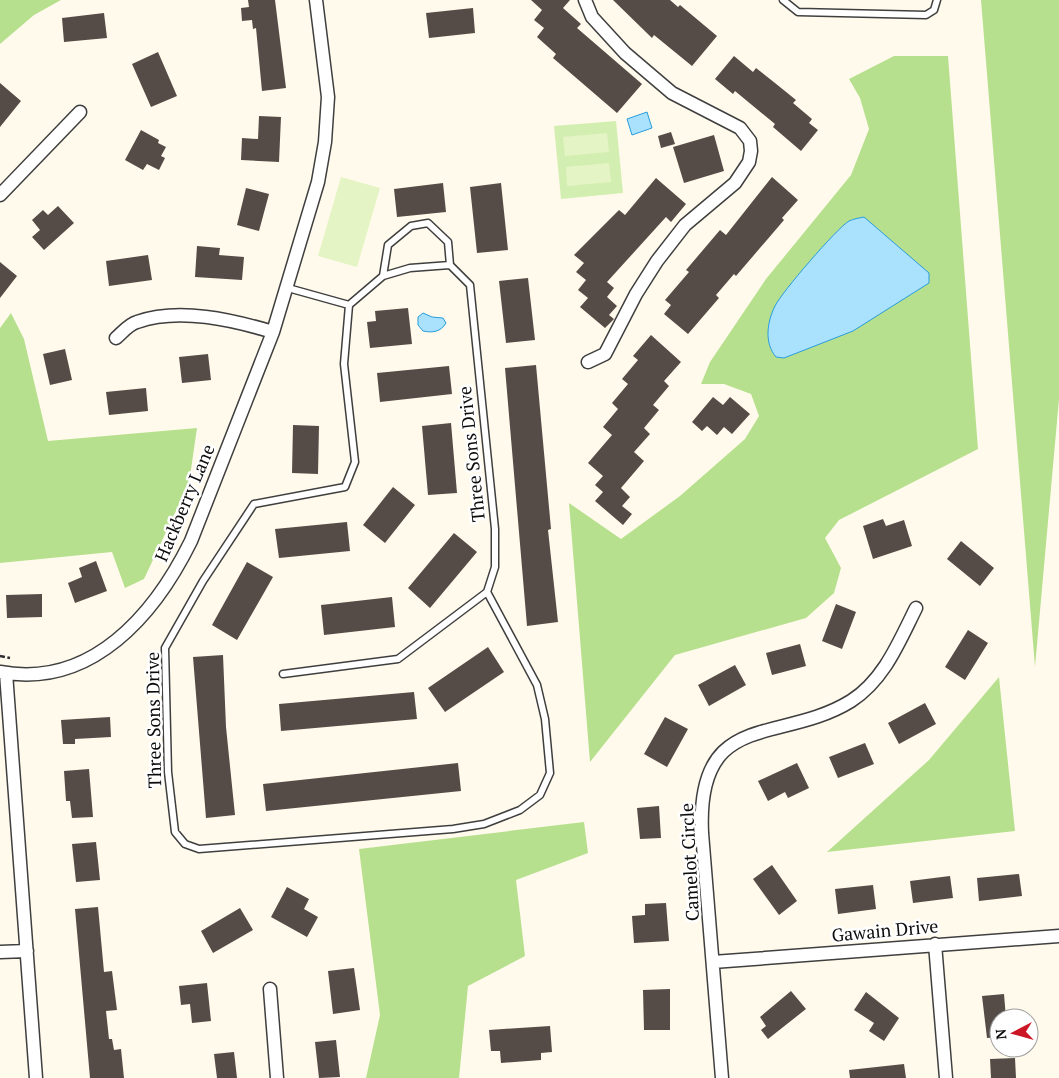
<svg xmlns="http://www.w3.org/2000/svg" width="1059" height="1078" font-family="'PT Serif',serif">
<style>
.green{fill:#d3eeb1}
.forest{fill:#b7e08e}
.pitch{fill:#e5f4c4}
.water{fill:#aae1fd;stroke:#299cdc}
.building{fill:#564c47}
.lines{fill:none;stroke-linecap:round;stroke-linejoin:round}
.service-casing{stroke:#3f3f3f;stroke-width:9}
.minor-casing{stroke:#3f3f3f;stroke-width:15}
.path{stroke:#2e2e2e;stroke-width:2.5;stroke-dasharray:5 2.5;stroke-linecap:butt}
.service{stroke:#fff;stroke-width:6}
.minor{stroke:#fff;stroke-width:12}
.labels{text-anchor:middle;stroke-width:5;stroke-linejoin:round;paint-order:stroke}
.street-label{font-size:18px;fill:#0c0c0c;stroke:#fff}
</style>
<rect width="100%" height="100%" fill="#fffaeb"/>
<path class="green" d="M616,121l7,72 -62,6 -7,-73z"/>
<path class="forest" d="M0,0h61l-27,15 -34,29z
M981,0h78v399l-24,268z
M894,56h54l30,393 -139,71 -14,18 16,30 -7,25 -28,25 -131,37 -85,107 -21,-259 52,36 59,-43 65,-57 14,-23 -8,-22 -27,-10h-23l9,-22 56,-83 85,-104 18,-46 -9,-31 -11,-19z
M11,313l13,26 24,102 149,-13 -8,55 -45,96 -19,9 -13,-36 -112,11v-235z
M999,677l16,154 -188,21 102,-92z
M584,822l4,31 -72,27 9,76 -57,30 -9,92h-93l14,-63 -21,-166z"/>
<path class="pitch" d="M607,133l2,19 -44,4 -2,-19z
M609,163l2,19 -44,4 -1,-19z
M341,177l39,11 -23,79 -39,-11z"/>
<path class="water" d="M647,112l5,16 -20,7 -5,-16z
M864,217l65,56v10l-76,48 -69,27 -8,-1c-12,-14 -9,-35 -1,-51 6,-13 62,-78 74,-85 4,-2 10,-3 15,-4z
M423,313l9,4 11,1 3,5c-5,9 -14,10 -23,8l-5,-6v-8z"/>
<path class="building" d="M248,0h27l11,88 -24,3 -6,-63 -3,1 -1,-9 -10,1 -1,-13 8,-1z
M531,0h39l-7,8 18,16 -4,4 65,56 -25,29 -64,-55 3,-4 -19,-17 7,-9 -10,-8 8,-10z
M613,0h57l8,7 2,-2 37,31 -25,30 -38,-31 -2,3z
M473,8l2,25 -46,5 -3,-25z
M104,13l3,25 -43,4 -2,-24z
M158,52l19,44 -26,11 -19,-43z
M734,56l19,16 3,-4 19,15 21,17 -3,3 19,16 -3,4 9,7 -17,21 -28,-24 2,-3 -40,-33 -2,3 -18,-15z
M0,83l21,18 -21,26z
M259,116l22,1 -2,45 -38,-2 1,-22 16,1z
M141,130l18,10 -1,3 8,4 -5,9 4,2 -6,12 -12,-6 -4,6 -18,-10z
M671,132l4,12 -14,4 -3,-12z
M714,135l10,36 -40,12 -11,-36z
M772,177l26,23 -16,18 2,2 -48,56 -2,-2 -18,21 3,3 -31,36 -24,-20 7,-9 -6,-5 24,-28 -3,-2 34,-40 6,5z
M656,178l30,26 -15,18 -5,-5 -59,65 7,6 -7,9 10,9 -8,9 5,4 -9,9 -25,-21 8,-9 -10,-8 8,-10 -10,-8 8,-9 -10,-8 45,-45 6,5z
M443,183l3,29 -49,5 -3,-28z
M501,183l7,67 -31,3 -7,-66z
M246,188l23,6 -10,37 -22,-6z
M58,206l16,17 -30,27 -12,-13 8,-7 -8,-10 11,-10 5,5z
M197,246l23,2 -1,7 25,2 -2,23 -47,-3z
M148,255l4,25 -43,6 -3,-25z
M0,262l17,14 -17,22z
M528,278l7,62 -29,3 -7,-62z
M408,308l4,36 -42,4 -3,-26 9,-1 -1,-10z
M651,335l30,27 -17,19 5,5 -16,19 6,5 -15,18 6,6 -16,18 10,9 -23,27 9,9 -8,9 10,8 -9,11 -28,-24 8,-9 -8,-7 8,-9 -15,-13 24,-28 -9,-8 15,-18 -6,-6 16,-19 -6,-5 16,-19 -5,-4z
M65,349l7,31 -22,5 -7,-31z
M208,354l3,26 -29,3 -3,-26z
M536,365l15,164 -3,1 10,92 -31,4 -22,-258z
M449,366l3,28 -72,8 -3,-29z
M146,388l2,23 -39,4 -3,-23z
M713,397l10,8 7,-8 20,17 -18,20 -8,-7 -7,8 -10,-9 -5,5 -10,-9z
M451,423l6,70 -29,2 -6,-69z
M293,425l26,1 -1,48 -26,-1z
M393,487l22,18 -30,38 -22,-18z
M883,519l3,7 18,-6 8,26 -39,13 -10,-33z
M347,522l3,29 -71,7 -4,-29z
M454,533l23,19 -47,56 -22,-20z
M961,541l33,27 -14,18 -33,-27z
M96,561l11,30 -32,12 -7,-20 14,-6 -3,-9z
M247,562l26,15 -36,63 -25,-15z
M42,594v23l-35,1 -1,-23z
M392,597l3,30 -71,8 -3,-30z
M836,604l20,8 -14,37 -20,-8z
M968,630l20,13 -23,37 -20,-13z
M800,644l6,22 -34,9 -6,-22z
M488,647l16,25 -59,40 -17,-24z
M223,655l3,72 9,88 -29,3 -13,-161z
M735,665l11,20 -37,21 -11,-21z
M414,692l3,27 -136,12 -2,-27z
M925,703l11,21 -37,20 -11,-21z
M110,717l1,20 -36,2v5h-12l-2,-24z
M665,717l23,12 -21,38 -23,-13z
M865,743l9,21 -36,14 -9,-21z
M458,763l3,28 -195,20 -3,-27z
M797,763l12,25 -21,10 -3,-6 -17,9 -10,-20z
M89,769l4,48 -21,1 -2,-17h-4l-2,-30z
M659,806l2,32 -21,1 -3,-31z
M96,842l4,38 -24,2 -4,-38z
M772,865l25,36 -18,14 -26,-36z
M1019,874l3,22 -43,5 -2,-23z
M950,876l3,22 -40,5 -3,-22z
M873,885l3,24 -38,5 -3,-25z
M287,887l22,12 -5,10 14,8 -11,20 -36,-20z
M666,903l3,38 -35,2 -2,-27 13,-1v-11z
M98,907l6,65 8,-1 5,39 -11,1 3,28h3l2,11 7,-1 3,29h-34l-15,-169z
M240,908l13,22 -40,23 -12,-22z
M354,968l6,42 -27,4 -5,-43z
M207,983l4,38 -19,2 -2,-19 -9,1 -2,-19z
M670,989v41h-26l-1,-40z
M791,991l15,18 -38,30 -7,-9 5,-4 -6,-9z
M866,992l33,26 -15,23 -15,-10 5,-8 -20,-13z
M1004,994l2,24h-7v19l-12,1 -5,-42z
M550,1026l2,26 -11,1v7l-40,3 -1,-12h-9l-2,-21z
M336,1040l4,37 -21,1 -4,-36z
M234,1052l3,26h-20l-3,-24z
M1015,1058l1,20h-25l-1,-19z
M904,1064l2,14h-56l-1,-8z"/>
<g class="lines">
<defs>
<path id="service" d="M783,0l15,12 128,3 8,-5 3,-10
M383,276l27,-8 40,-3
M288,288l61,17 -5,59 11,98 -10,25 -91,17 -51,77 -38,67 3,124 7,60 10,12 14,5 254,-20 31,-5 36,-14 20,-15 10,-22 -5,-54 -8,-34 -50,-93
M283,674l115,-15 89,-67 8,-25v-38l-25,-244 -20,-20 -2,-23 -20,-19 -17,3 -23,19 -5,31 -34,29"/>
<path id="minor" d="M585,0l7,17 33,36 47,40 68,35 10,13 1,10 -2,11 -14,21 -50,42 -28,36 -21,33 -31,60 -17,8
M0,195l80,-83
M116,338c6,-5 13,-14 21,-16 42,-15 96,-2 136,10
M0,672c92,17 155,-58 191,-131l82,-209 45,-150 7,-40 3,-45 -12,-97
M6,673l30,405
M935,944l11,134
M0,952l27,-1
M713,962l346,-26
M270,989l7,89
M722,1078l-20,-245c-6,-125 78,-88 149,-132 33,-21 48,-59 65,-93"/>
</defs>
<use href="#service" class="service-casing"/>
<use href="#minor" class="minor-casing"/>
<path class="path" d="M0,656l10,2"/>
<use href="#service" class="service"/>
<use href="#minor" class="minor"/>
</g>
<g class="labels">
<g class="street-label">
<text transform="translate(472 454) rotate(-96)" y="6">Three Sons Drive</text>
<text transform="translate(185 503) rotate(-67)" y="6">Hackberry Lane</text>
<text transform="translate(154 720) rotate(-91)" y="6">Three Sons Drive</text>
<text transform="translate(690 862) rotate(-93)" y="6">Camelot Circle</text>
<text transform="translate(885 931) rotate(-5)" y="6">Gawain Drive</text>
</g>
</g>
<g transform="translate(1014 1033) rotate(264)"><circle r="24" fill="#ffffff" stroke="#9e9e9e"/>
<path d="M0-4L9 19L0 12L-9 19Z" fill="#cb1626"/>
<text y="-8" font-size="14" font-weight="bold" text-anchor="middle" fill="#0c0c0c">N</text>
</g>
</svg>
